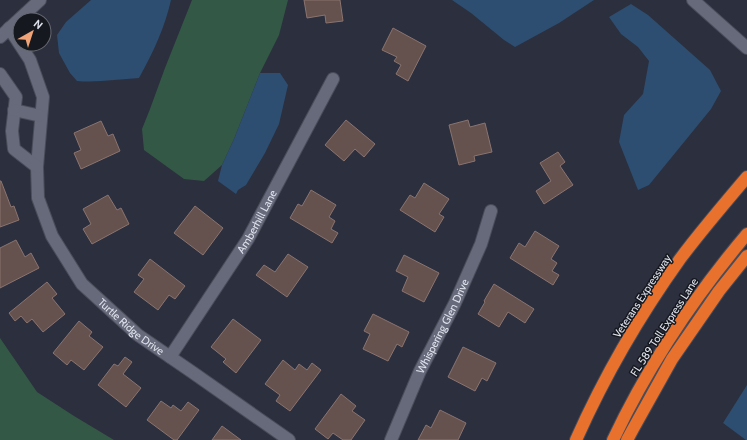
<svg xmlns="http://www.w3.org/2000/svg" width="747" height="440" font-family="Cabin,sans-serif">
<style>
.green{fill:#345846}
.water{fill:#2d4e70}
.building{fill:#65514d;stroke:#8a7470}
.lines{fill:none;stroke-linecap:round;stroke-linejoin:round}
.minor-casing{stroke:#494c59;stroke-width:14}
.tertiary-casing{stroke:#494c59;stroke-width:14}
.motorway-casing{stroke:#494c59;stroke-width:14}
.minor{stroke:#666a7b;stroke-width:12}
.tertiary{stroke:#666a7b;stroke-width:12}
.motorway{stroke:#e7712d;stroke-width:12}
.labels{text-anchor:middle;stroke-width:3;stroke-linejoin:round;paint-order:stroke}
.street-label{font-size:11px;fill:#dfe2ec;stroke:#16181f}
</style>
<rect width="100%" height="100%" fill="#2c2f3e"/>
<path class="green" d="M192,0h96l-9,35 -19,38 -26,66 -12,26 -18,16 -20,-2 -40,-29 -2,-21 8,-20 15,-41z
M0,338l37,54 37,24 40,24h-114z"/>
<path class="water" d="M91,0h80c-6,27 -18,53 -32,78 -20,1 -42,5 -62,3l-7,-8 -11,-20 -2,-18 9,-13z
M452,0h142l-35,23 -44,24 -11,-7 -33,-27z
M631,4l17,11 62,55 11,21 -10,18 -62,76 -11,5 -19,-48 5,-27 19,-21 6,-33 -11,-14 -17,-13 -12,-17z
M260,73h20l8,12 -9,39 -14,29 -19,32 -8,5 -2,4 -18,-13 4,-16 12,-26z
M747,385v55h-1l-23,-17z"/>
<path class="building" d="M304,0h36l3,21 -17,2 -1,-8 -18,3z
M393,28l33,18 -18,35 -12,-7 5,-9 -7,-4 3,-4 -15,-7z
M346,120l29,24 -11,13 -9,-8 -11,12 -19,-16z
M468,120l2,7 15,-4 7,29 -18,4 1,5 -16,4 -10,-40z
M101,121l7,15 5,-2 7,17 -39,18 -7,-16 7,-3 -7,-17z
M558,152l7,10 -5,4 13,19 -29,19 -8,-13 15,-10 -11,-18z
M0,181h1l10,26 3,-1 5,14 -19,7z
M424,183l25,16 -10,15 5,3 -9,15 -35,-22 10,-15 5,3z
M311,190l25,15 -7,12 6,4 -4,8 7,4 -6,10 -42,-25 8,-14 4,2z
M108,195l9,15 4,-2 8,16 -37,20 -9,-15 8,-5 -8,-15z
M195,206l28,22 -20,27 -29,-22z
M535,231l24,15 -8,13 6,4 -5,8 7,4 -6,10 -43,-27 9,-15 6,4z
M16,240l9,17 6,-4 8,15 -39,20v-40z
M288,254l20,13 -21,30 -31,-22 8,-10 11,7z
M404,255l35,18 -15,29 -22,-11 6,-14 -12,-6z
M150,259l35,27 -10,13 -6,-4 -11,15 -24,-18 10,-13 -6,-4z
M47,282l10,12 -5,4 13,16 -22,18 -11,-13 -5,4 -6,-7 -6,5 -6,-8z
M494,284l40,25 -9,14 -17,-11 -9,15 -21,-13 7,-12 -1,-1z
M373,314l36,18 -7,15 -5,-3 -9,17 -25,-12 7,-15 -6,-3z
M233,319l28,21 -25,33 -13,-11 3,-3 -15,-12z
M79,321l13,11 -3,4 14,11 -19,23 -13,-10 -4,5 -14,-12z
M463,347l33,16 -9,18 -5,-3 -7,13 -27,-14z
M125,357l7,5 -9,12 18,14 -15,19 -28,-22 16,-21 4,2z
M283,360l12,10 4,-6 8,6 5,-7 9,7 -31,41 -14,-10 4,-6 -15,-11z
M341,394l15,12 -4,5 13,9 -14,20h-8l-10,-7 -5,6 -13,-10z
M161,401l10,7 2,-3 8,6 7,-9 11,8 -22,30h-3l-27,-20z
M440,410l26,13 -8,17h-40l8,-15 5,3z
M222,426l19,14h-29z"/>
<g class="lines">
<defs>
<g id="minor">
<path d="M693,0l54,48"/>
<path id="s1" d="M9,28l21,32 13,37 -6,70 1,31 14,38 30,48 56,51 54,37 97,68"/>
<path d="M0,74l16,23 -4,34 2,18 23,18"/>
<path d="M14,110l27,6"/>
<path id="s2" d="M170,357l78,-118 85,-160"/>
<path id="s3" d="M391,440l29,-69 35,-68 26,-59 10,-33"/>
</g>
<path id="tertiary" d="M0,37l40,-37"/>
<path id="motorway" d="M576,440c28,-63 64,-125 104,-181 21,-28 44,-55 67,-82
M613,440c35,-74 81,-143 134,-206
M627,440l6,-11 39,-70 47,-68 28,-35"/>
</defs>
<use href="#minor" class="minor-casing"/>
<use href="#tertiary" class="tertiary-casing"/>
<use href="#motorway" class="motorway-casing"/>
<use href="#minor" class="minor"/>
<use href="#tertiary" class="tertiary"/>
<use href="#motorway" class="motorway"/>
</g>
<g class="labels">
<g class="street-label">
<text dy="4" stroke="none"><textPath href="#s2" startOffset="161">Amberhill Lane</textPath></text>
<text transform="translate(642 296) rotate(-57)" y="4">Veterans Expressway</text>
<text dy="4" stroke="none"><textPath href="#s1" startOffset="341">Turtle Ridge Drive</textPath></text>
<text dy="4" stroke="none"><textPath href="#s3" startOffset="125">Whispering Glen Drive</textPath></text>
<text transform="translate(664 327) rotate(-57)" y="4">FL 589 Toll Express Lane</text>
</g>
</g>
<g transform="translate(32 32) rotate(39)"><circle r="19" fill="#16181f" stroke="#666971"/>
<path d="M0-3L7 15L0 10L-7 15Z" fill="#efa376"/>
<text y="-6" font-size="11" font-weight="bold" text-anchor="middle" fill="#dfe2ec">N</text>
</g>
</svg>
